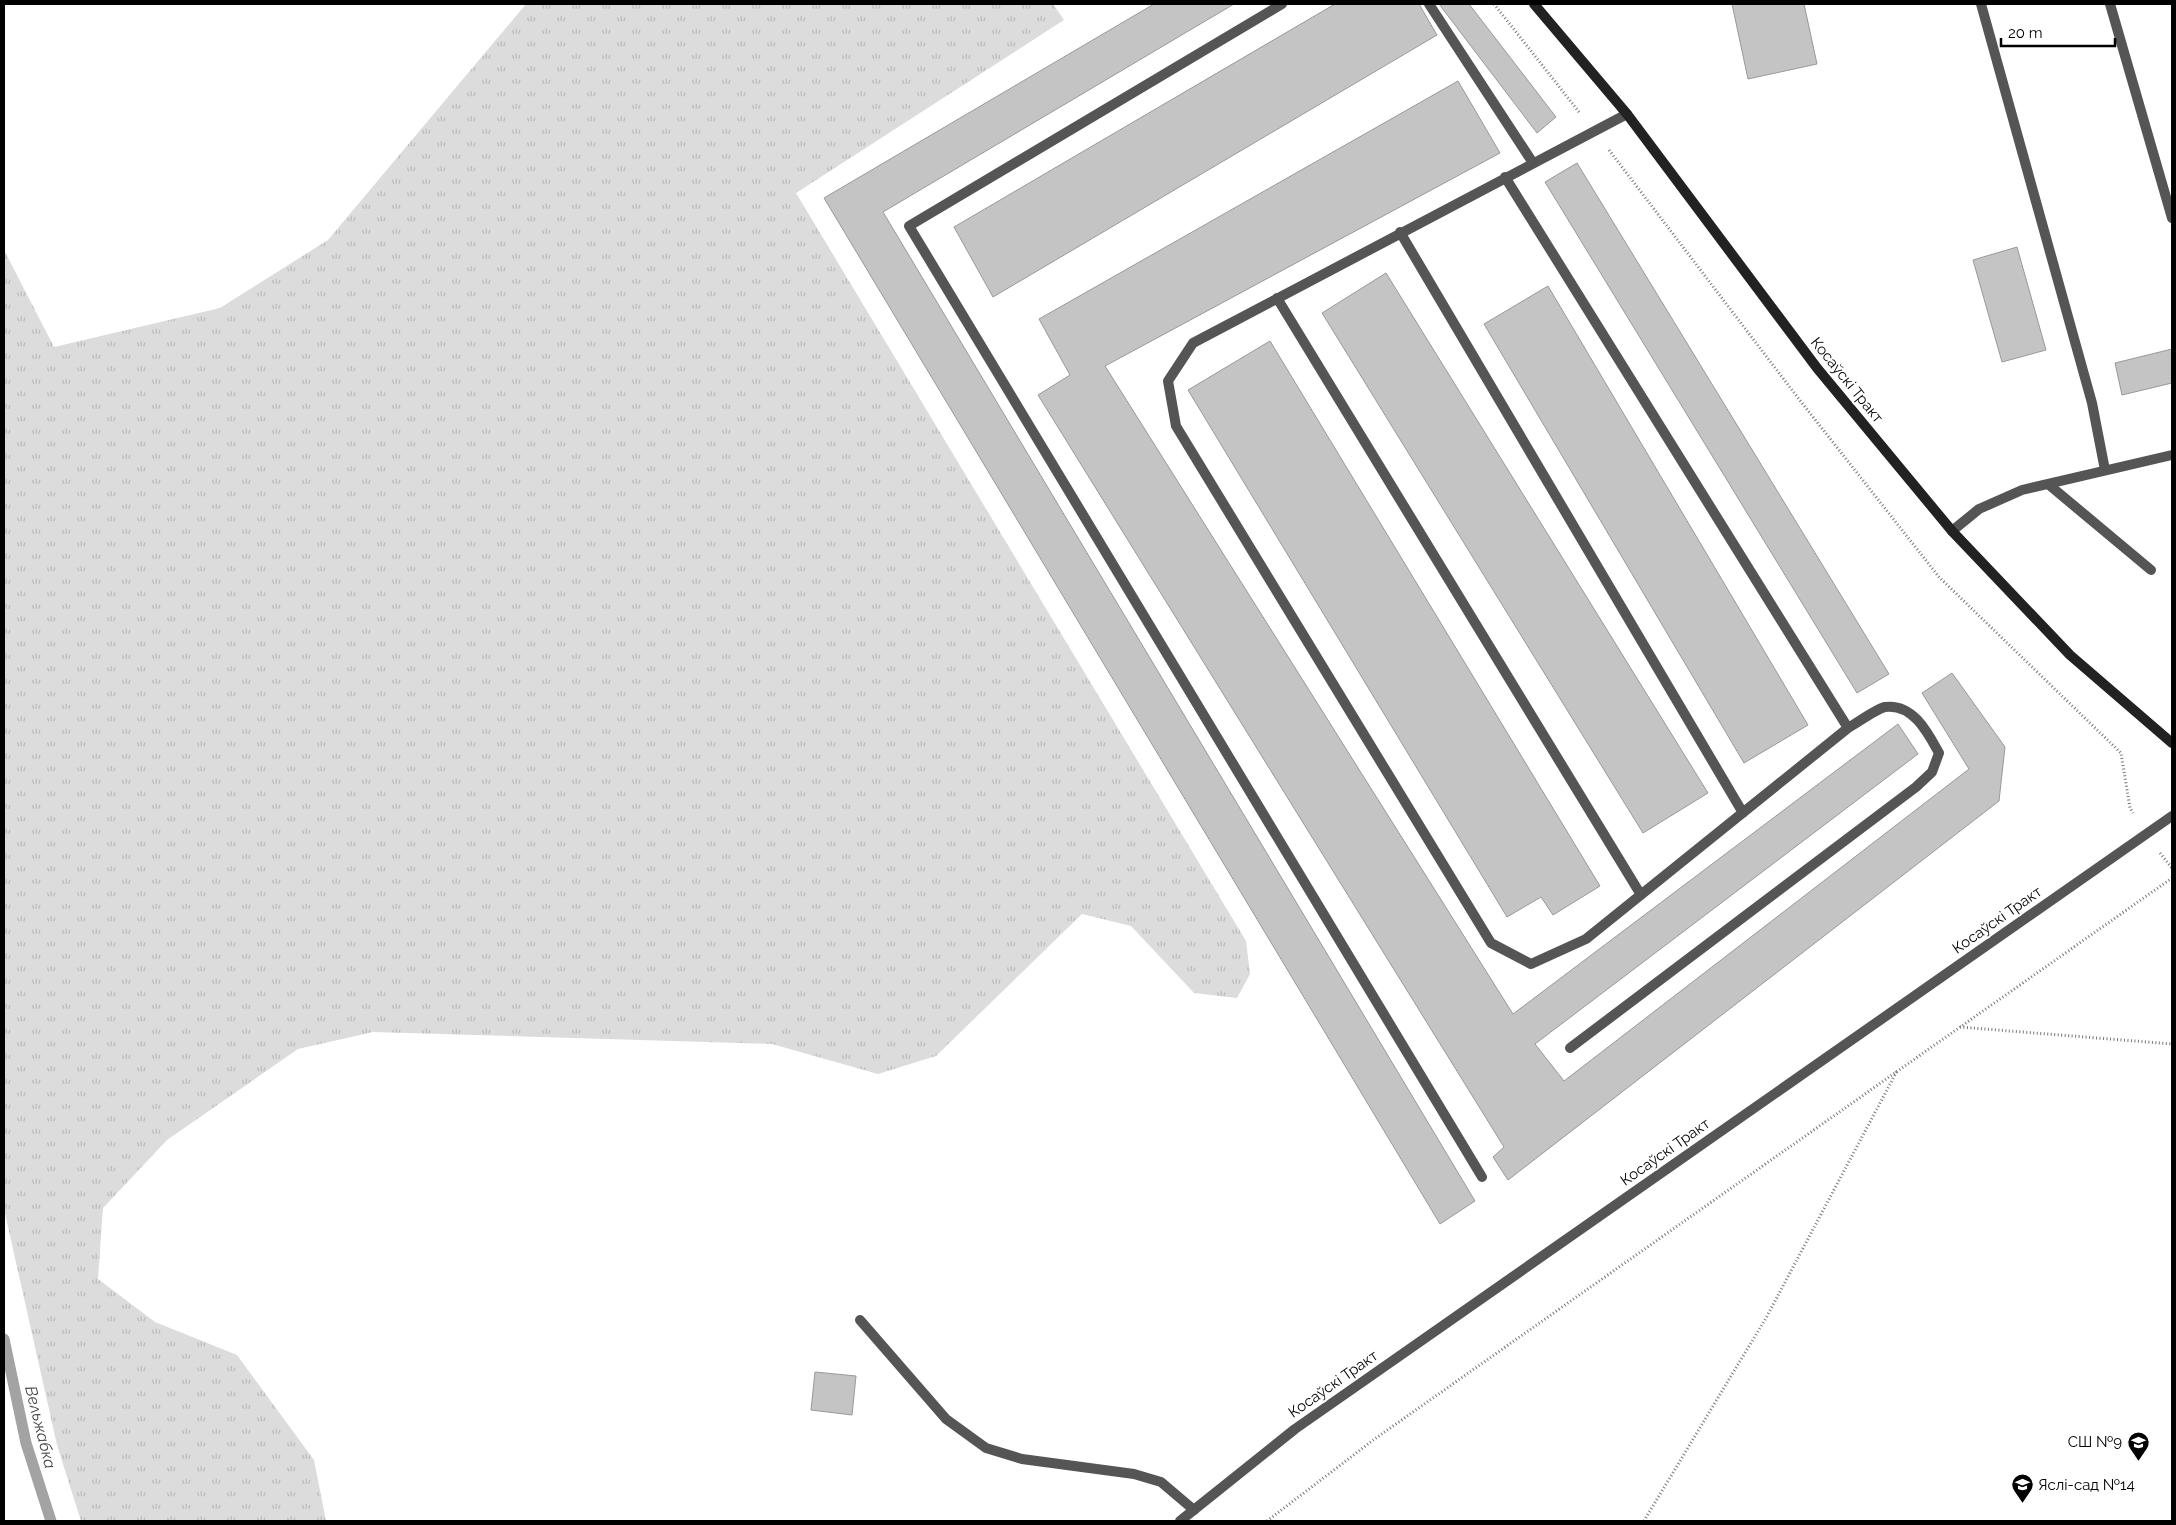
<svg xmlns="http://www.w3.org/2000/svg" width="2176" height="1525" font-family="Raleway,sans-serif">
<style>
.grass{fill:url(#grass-tufts)}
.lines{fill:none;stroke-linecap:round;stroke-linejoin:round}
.stream{stroke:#a3a3a3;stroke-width:11}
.building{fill:#c4c4c4;stroke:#999}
.path{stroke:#777;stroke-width:3;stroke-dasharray:1 2.5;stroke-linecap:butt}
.service{stroke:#555;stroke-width:10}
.minor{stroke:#555;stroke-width:10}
.secondary{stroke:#222;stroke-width:10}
.labels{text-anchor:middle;stroke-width:4;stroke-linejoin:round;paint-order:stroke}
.street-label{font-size:15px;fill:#000;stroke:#fff}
.poi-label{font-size:15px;fill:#000;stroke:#fff;text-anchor:end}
.water-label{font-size:16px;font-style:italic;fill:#444;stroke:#fff}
</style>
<defs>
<pattern id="grass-tufts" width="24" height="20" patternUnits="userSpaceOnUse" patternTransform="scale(1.25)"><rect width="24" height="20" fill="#dcdcdc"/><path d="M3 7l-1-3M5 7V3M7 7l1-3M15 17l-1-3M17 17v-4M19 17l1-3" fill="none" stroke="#bbb"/></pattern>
</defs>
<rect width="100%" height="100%" fill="#fff"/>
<path class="grass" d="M526,4h527l11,16 -268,173 450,748 4,33 -13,24 -43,-5 -63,-67 -49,-12 -146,142 -58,18 -106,-30 -399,-12 -75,17 -131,91 -64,68 -5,71 57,43 82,33 77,105 12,61h-245l-24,-76 -53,-236v-959l50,97 166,-39 108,-68z"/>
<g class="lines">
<path class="stream" d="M4,1339l22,104 25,78"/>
</g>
<path class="building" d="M1154,4h80l-351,208 592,989 -35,23 -616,-1026z
M1335,4h84l18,31 -444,262 -39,-70z
M1439,4h30l87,113 -19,16z
M1732,4h72l13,60 -69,15z
M1458,81l42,72 -395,213 408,648 385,-290 20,30 -383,290 29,37 405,-312 -47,-76 30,-20 53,74 -6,54 -491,379 -15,-23 11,-10 -466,-752 32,-20 -31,-56z
M1577,163l312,511 -32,19 -312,-511z
M2017,247l29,103 -44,12 -29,-102z
M1386,273l322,520 -65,40 -321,-520z
M1548,286l260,439 -64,38 -260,-439z
M1270,341l330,545 -47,29 -12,-18 -34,20 -319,-527z
M2172,349v34l-50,12 -7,-32z
M815,1372l41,4 -4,39 -41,-5z"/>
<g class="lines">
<path class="path" d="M1494,4l85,108
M1609,150l186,244 144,183 182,176 9,55 3,5
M2160,853l12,15
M1960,1027l212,17
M1267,1521l109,-83 796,-560
M1644,1521l122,-203 131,-247"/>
<path class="service" d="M1282,4l-373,222 573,951
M1429,4l104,159
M1981,4l111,399 13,67
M2110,4l62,214
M1505,177l343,551 -262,211 -55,25 -40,-21 -315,-517 -8,-45 25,-38 434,-229
M1400,232l343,581
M1277,298l364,597
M1570,1048l346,-261 16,-15 7,-19c-11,-20 -26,-50 -54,-46 -9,2 -28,16 -37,21
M860,1320l86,99 40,29 36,11 112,15 27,8 33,28"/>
<path class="minor" d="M2048,484l103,86
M1952,531l27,-22 43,-19 150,-35
M1180,1521l115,-92 877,-613"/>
<path class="secondary" d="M1534,4l93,110 190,254 135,163 118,124 102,88"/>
</g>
<defs>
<symbol id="school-pin" viewBox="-11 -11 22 30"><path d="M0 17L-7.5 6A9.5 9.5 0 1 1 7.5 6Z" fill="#000" stroke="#fff"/><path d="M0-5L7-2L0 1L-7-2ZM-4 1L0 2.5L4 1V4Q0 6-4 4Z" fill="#fff"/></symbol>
</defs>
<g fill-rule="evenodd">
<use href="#school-pin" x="2126" y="1430" width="25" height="34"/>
<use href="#school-pin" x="2010" y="1472" width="25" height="34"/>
</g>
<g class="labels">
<g class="street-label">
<text transform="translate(1847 380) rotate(51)" y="5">Косаўскі Тракт</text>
<text transform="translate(1997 920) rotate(-35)" y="5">Косаўскі Тракт</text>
<text transform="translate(1665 1152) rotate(-35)" y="5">Косаўскі Тракт</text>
<text transform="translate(1333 1384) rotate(-35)" y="5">Косаўскі Тракт</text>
</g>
<g class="poi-label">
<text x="2122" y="1447">СШ №9</text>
<text x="2038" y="1490" text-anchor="start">Яслі-сад №14</text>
</g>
<g class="water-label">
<text transform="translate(41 1427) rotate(76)" y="6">Вельжабка</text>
</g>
</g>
<rect width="2176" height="1525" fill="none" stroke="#000000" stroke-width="10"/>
<path d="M2001 38v8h114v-8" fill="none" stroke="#000000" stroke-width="2.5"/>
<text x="2008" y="38" font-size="15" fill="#000000" stroke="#ffffff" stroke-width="4" paint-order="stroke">20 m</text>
</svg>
